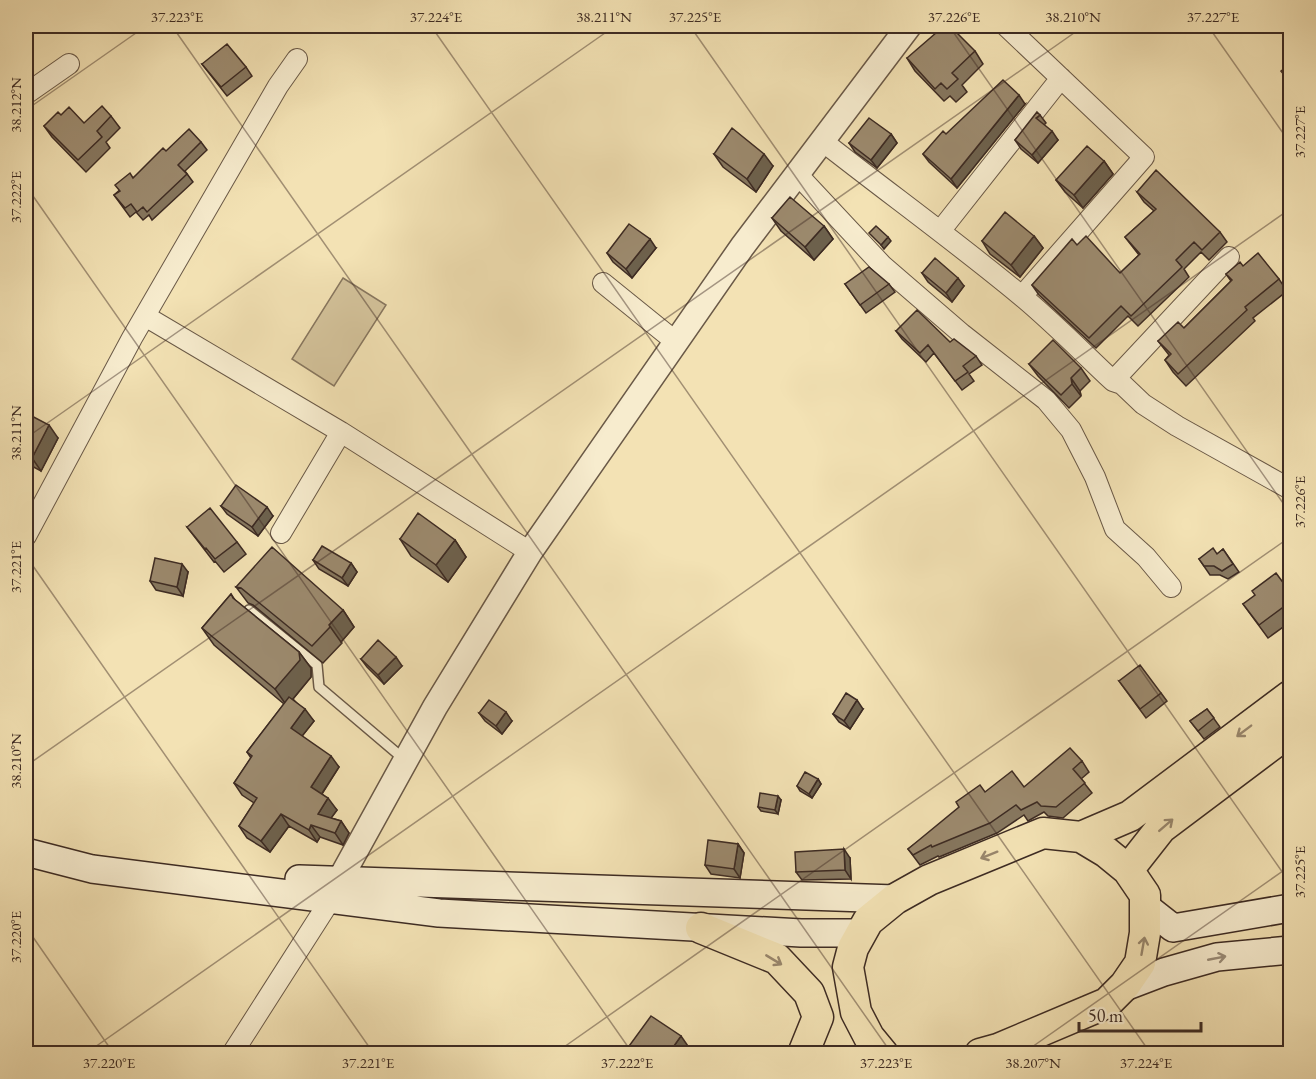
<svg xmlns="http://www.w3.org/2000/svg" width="1316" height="1079" font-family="'EB Garamond',serif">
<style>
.green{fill:#d4c39b;stroke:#88775f;stroke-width:1.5}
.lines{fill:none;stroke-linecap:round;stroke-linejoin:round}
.service-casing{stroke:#6a5947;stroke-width:12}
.minor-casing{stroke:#6a5947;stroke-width:22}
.tertiary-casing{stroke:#6a5947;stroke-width:27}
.secondary-casing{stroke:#3d2b23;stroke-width:30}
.primary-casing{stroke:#3d2b23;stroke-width:33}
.service{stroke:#f7ecce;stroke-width:9}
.minor{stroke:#f7ecce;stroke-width:20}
.tertiary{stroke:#f7ecce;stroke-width:24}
.secondary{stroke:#f7ecce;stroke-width:27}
.primary{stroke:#f3e2b4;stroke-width:30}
.wall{fill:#86775f;stroke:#3d2b23;stroke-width:1.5}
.shaded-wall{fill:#6d614d;stroke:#3d2b23;stroke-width:1.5}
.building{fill:#9c8a6e;stroke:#3d2b23;stroke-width:1.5}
.oneway{stroke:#98866c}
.oneway2{stroke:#9a8c78}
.ticks{fill:none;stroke:#3d2b23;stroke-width:1.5;stroke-opacity:0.45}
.neatline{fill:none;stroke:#3d2b23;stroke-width:2}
.ticks-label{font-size:15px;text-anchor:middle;fill:#3d2b23}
</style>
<rect width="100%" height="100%" fill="#f3e2b4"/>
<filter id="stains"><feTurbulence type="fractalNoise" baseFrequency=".00333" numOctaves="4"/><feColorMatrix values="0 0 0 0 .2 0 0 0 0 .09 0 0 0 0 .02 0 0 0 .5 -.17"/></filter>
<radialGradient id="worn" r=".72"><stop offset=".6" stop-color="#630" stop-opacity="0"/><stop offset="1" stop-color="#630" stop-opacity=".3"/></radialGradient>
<path class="green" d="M343,278l43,27 -52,81 -42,-27z"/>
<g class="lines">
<defs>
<path id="service" d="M249,610l68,55 2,22 86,73"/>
<path id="minor" d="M1006,26l138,131 -122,139
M26,94l43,-30
M821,140c66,52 134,101 198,154 33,27 63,58 94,87l9,3 21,20 34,22 113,63
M797,174l85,91 80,69 84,66 25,30 24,47 20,52 31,28 25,30
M941,230l120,-152
M603,283l73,59
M145,316l196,116 189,120
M1113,381l116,-124
M281,533l60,-101
M26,536l106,-198 146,-252 19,-27
M232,1054l99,-155"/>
<path id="tertiary" d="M339,881l96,-174 95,-155 212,-305 167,-221"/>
<path id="secondary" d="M26,852l66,17 347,44 362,20h60
M299,879l596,20
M1145,906l28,22 117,-20
M1122,988l42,-16 53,-15 73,-7"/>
<path id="primary" d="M1081,837l49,-21 160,-120
M1128,870l33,-42 129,-97
M701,928l76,31 32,34 9,24 -15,37
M883,1054l-14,-17 -13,-25 -8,-45 5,-19 15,-27 27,-22 34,-19 114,-47 38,4 25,15 22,18 17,25v38l-5,30 -15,22 -18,18 -109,46 -18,5"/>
</defs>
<use href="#service" class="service-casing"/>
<use href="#minor" class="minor-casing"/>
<use href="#tertiary" class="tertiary-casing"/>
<use href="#secondary" class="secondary-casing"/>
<use href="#primary" class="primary-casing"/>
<use href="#service" class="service"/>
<use href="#minor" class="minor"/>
<use href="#tertiary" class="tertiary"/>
<use href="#secondary" class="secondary"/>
<use href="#primary" class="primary"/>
</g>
<path class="wall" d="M975,51l8,13 -21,21 5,7 -11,10 -6,-6 -6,5 -29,-30 -8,-13z
M202,64l44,3 6,9 -25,20z
M1025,104l-68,84 -28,-26 -6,-8 23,-20z
M61,115l23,8 27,-7 9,12 -14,14 4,6 -24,24 -34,-35 -8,-11z
M1040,115l6,8 -2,2 14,15 -20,23 -17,-14 -6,-9z
M891,134l6,9 -20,25 -22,-16 -6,-9z
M201,142l6,8 -22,21 8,11 -41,38 -3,-5 -6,5 -7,-8 -6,5 -16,-22 19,-17 33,-27z
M714,154l59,12 -17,26 -33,-25z
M1104,161l9,13 -30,34 -18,-16 -9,-12z
M1137,192l83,40 7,10 -18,18 -8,-8 -17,17 5,8 -51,49 -10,-10 -32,32 -57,-53 -7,-10 45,-40 43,28 19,-18 -14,-18 29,-26 -10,-9z
M772,218l52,8 9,13 -19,21 -33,-29z
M1034,236l9,12 -23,29 -30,-23 -8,-13z
M656,248l-24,30 -19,-16 -6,-9z
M1243,266l36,13 8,12 -34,27 2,3 -69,65 -13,-14 -8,-12 4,-5 -11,-14 26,-13 47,-47 -5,-7z
M922,273l42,13 -12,16 -24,-20z
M845,284h44l6,8 -29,21z
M896,331l54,11 26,14 6,9 -13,9 5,7 -12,9 -28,-37 -8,9 -24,-23z
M1029,364l52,4 9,13 -10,10 1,5 -12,12 -31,-32z
M26,413l32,25 -17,33 -15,-8z
M221,506l52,10 -15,20 -31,-22z
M187,527l50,15 9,12 -22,18 -9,-11 -1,1z
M400,539l55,1 11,17 -18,25 -37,-26z
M1223,549l16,23 -11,7 -8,-4h-10l-11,-16 18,-5z
M313,560l38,3 6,9 -9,14 -29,-17z
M188,572l-5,24 -27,-6 -6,-9z
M236,587l107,23 11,17 -13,15 1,1 -19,20 -70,-58 -5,-2z
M1290,592v30l-22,16 -25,-34z
M231,594l4,6 64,52 12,16v9l-18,22 21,22 -12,15 37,31 -17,27 15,16 -6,8 10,3 8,12 -6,12 -23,-8 -3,5 -28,-16 -19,26 -23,-14 -8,-12 15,-23 -12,-8 -8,-12 17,-25 -4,-6 37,-48 -70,-59 -12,-17z
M361,659l41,7 -18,18 -17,-17z
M1119,681l42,12 6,8 -21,17z
M863,709l-13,20 -11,-7 -6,-8z
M1207,709l13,18 -16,12 -14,-18z
M479,713l33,8 -10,13 -17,-13z
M1082,761l7,11 -8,7 11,14 -29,25 -15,-2 -4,-4 -16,9 -4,-6 -27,18 -58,24 -1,-1 -18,9 -12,-16 77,-57 39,-5z
M818,779l3,5 -9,14 -12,-7 -3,-5z
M781,800l-3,14 -17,-3 -3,-4z
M738,844l6,9 -4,25 -29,-4 -6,-9z
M850,858l1,21 -49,1 -6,-8z"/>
<path class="shaded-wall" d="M1019,95l6,9 -68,84 -6,-9z
M1052,131l6,9 -20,23 -6,-8z
M891,134l6,9 -20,25 -6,-8z
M764,154l9,12 -17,26 -9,-13z
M1104,161l9,13 -30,34 -9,-13z
M824,226l9,13 -19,21 -9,-13z
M1034,236l9,12 -23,29 -9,-12z
M888,237l3,4 -7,8 -3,-4z
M650,239l6,9 -24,30 -6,-9z
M958,278l6,8 -12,16 -6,-9z
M1071,378l9,13 1,5 -9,-12z
M49,425l9,13 -17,33 -9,-13z
M267,507l6,9 -15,20 -6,-9z
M455,540l11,17 -18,25 -12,-17z
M351,563l6,9 -9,14 -6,-8z
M182,564l6,8 -5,24 -6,-9z
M343,610l11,17 -13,15 -12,-17z
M299,652l12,16v9l-24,29 -12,-17z
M396,657l6,9 -18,18 -6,-9z
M857,700l6,9 -13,20 -6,-8z
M305,709l9,12 -15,19 -8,-12z
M506,712l6,9 -10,13 -6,-8z
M331,756l8,11 -20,31 -8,-11z
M818,779l3,5 -9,14 -3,-4z
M778,796l3,4 -3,14 -3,-4z
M328,798l9,12 -11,15 -8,-11z
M281,814l8,12 -19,26 -9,-11z
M341,821l8,12 -6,12 -8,-12z
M311,825l9,12 -3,5 -8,-12z
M738,844l6,9 -4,25 -6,-9z
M844,849l6,9 1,21 -6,-9z
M681,1036l9,13 -3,4h-18z"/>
<path class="building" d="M944,26h6l25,25 -23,22 6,6 -11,10 -6,-6 -6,6 -28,-31z
M227,44l19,23 -25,20 -19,-23z
M1290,64v18l-9,-11z
M1003,80l16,15 -68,84 -28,-25 20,-23 3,3z
M102,106l9,10 -14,15 5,6 -24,23 -34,-34 14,-14 3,3 8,-8 15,16z
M1037,112l3,3 -4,3 16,13 -20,24 -17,-15z
M869,118l22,16 -20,26 -22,-17z
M732,128l32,26 -17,25 -33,-25z
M189,129l12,13 -23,23 9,9 -40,38 -4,-5 -6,5 -6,-8 -6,4 -11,-13 6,-4 -5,-6 15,-12 3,5 30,-30 3,3z
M1087,146l17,15 -30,34 -18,-15z
M1156,170l64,62 -18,18 -8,-8 -18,18 6,7 -51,49 -10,-10 -32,32 -57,-53 40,-46 5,6 9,-9 34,37 20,-19 -15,-17 31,-28 -19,-17z
M790,197l34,29 -19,21 -33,-29z
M1005,212l29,24 -23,29 -29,-24z
M629,224l21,15 -24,30 -19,-16z
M876,226l12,11 -7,8 -12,-12z
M1258,253l21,26 -34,28 2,3 -69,64 -13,-14 6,-6 -13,-13 20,-19 6,6 48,-48 -6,-6 14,-12 3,4z
M935,258l23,20 -12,15 -24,-20z
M869,267l20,17 -29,21 -15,-21z
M917,310l33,32 4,-3 22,17 -13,10 5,6 -13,9 -27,-36 -8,8 -24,-22z
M1053,340l28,28 -10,10 1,6 -11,11 -32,-31z
M26,413l23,12 -17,33 -6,-4z
M236,485l31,22 -15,20 -31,-21z
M210,508l27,34 -22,17 -9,-11 -1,1 -18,-22z
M418,513l37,27 -19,25 -36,-26z
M322,546l29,17 -9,15 -29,-18z
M272,547l71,63 -14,15 1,2 -18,19 -71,-58 -5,-1z
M1213,548l4,6 6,-5 10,15 -11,7 -8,-5h-10l-5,-7z
M155,558l27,6 -5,23 -27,-6z
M1276,573l14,19v10l-31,23 -16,-21 12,-9 -3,-4z
M231,594l2,4 66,54 1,8 -25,29 -73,-61z
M378,640l18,17 -18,18 -17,-16z
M1140,665l21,28 -21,16 -21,-28z
M846,693l11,7 -13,21 -11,-7z
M289,697l16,12 -14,19 40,28 -20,31 17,11 -10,16 23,7 -6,12 -24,-8 -2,5 -28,-16 -20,27 -22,-15 18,-28 -23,-15 18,-27 -5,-4z
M489,700l17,12 -10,14 -17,-13z
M1207,709l7,9 -16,13 -8,-10z
M1070,748l12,13 -9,8 12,14 -29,24 -15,-1 -4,-4 -16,8 -5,-5 -26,18 -58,24 -1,-2 -18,10 -5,-6 51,-42 -3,-5 24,-17 5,7 27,-21 12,16z
M805,772l13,7 -9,15 -12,-8z
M760,793l18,3 -3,14 -17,-3z
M708,840l30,4 -4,25 -29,-4z
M844,849l1,21 -49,2 -1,-20z
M651,1016l30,20 -12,17h-45z
M150,1050l6,3h-8z"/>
<defs><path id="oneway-shaft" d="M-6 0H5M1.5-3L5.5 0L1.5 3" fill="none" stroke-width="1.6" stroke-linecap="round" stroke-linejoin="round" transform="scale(1.5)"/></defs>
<g class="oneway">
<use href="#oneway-shaft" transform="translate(1244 731) rotate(143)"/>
<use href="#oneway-shaft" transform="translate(1166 825) rotate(-41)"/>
<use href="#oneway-shaft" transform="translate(989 855) rotate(158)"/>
<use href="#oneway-shaft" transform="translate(1143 946) rotate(-80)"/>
<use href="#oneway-shaft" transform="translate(774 960) rotate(31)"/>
</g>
<use class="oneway2" href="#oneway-shaft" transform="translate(1217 958) rotate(-11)"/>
<path class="ticks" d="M172,26l720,1028M431,26l720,1028M690,26l600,857M949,26l341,487M1208,26l82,117M26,110l120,-84M26,186l607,868M26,438l589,-412M26,556l348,498M26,766l1058,-740M26,927l88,127M85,1054l1205,-845M554,1054l736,-517M1022,1054l268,-188"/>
<rect width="1316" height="1079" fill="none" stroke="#f3e2b4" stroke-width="66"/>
<path d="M1079 1022v9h122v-9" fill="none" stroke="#3d2b23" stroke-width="3"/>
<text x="1088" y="1022" font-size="18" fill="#3d2b23" stroke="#f7ecce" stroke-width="4.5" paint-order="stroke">50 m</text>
<rect x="33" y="33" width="1250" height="1013" class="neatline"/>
<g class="ticks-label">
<text x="177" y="22">37.223°E</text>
<text x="436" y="22">37.224°E</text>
<text x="604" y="22">38.211°N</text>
<text x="695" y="22">37.225°E</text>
<text x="954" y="22">37.226°E</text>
<text x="1073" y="22">38.210°N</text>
<text x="1213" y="22">37.227°E</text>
<text transform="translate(16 105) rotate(-90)" y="5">38.212°N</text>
<text transform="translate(1300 132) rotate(-90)" y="5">37.227°E</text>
<text transform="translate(16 197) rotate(-90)" y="5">37.222°E</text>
<text transform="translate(16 433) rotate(-90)" y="5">38.211°N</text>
<text transform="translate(1300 502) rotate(-90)" y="5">37.226°E</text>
<text transform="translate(16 567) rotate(-90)" y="5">37.221°E</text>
<text transform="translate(16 761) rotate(-90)" y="5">38.210°N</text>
<text transform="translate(1300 872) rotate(-90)" y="5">37.225°E</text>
<text transform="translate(16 937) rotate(-90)" y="5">37.220°E</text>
<text x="109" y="1068">37.220°E</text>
<text x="368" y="1068">37.221°E</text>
<text x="627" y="1068">37.222°E</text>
<text x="886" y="1068">37.223°E</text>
<text x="1033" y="1068">38.207°N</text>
<text x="1146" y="1068">37.224°E</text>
</g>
<rect width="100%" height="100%" filter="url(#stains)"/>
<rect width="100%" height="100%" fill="url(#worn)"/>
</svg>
